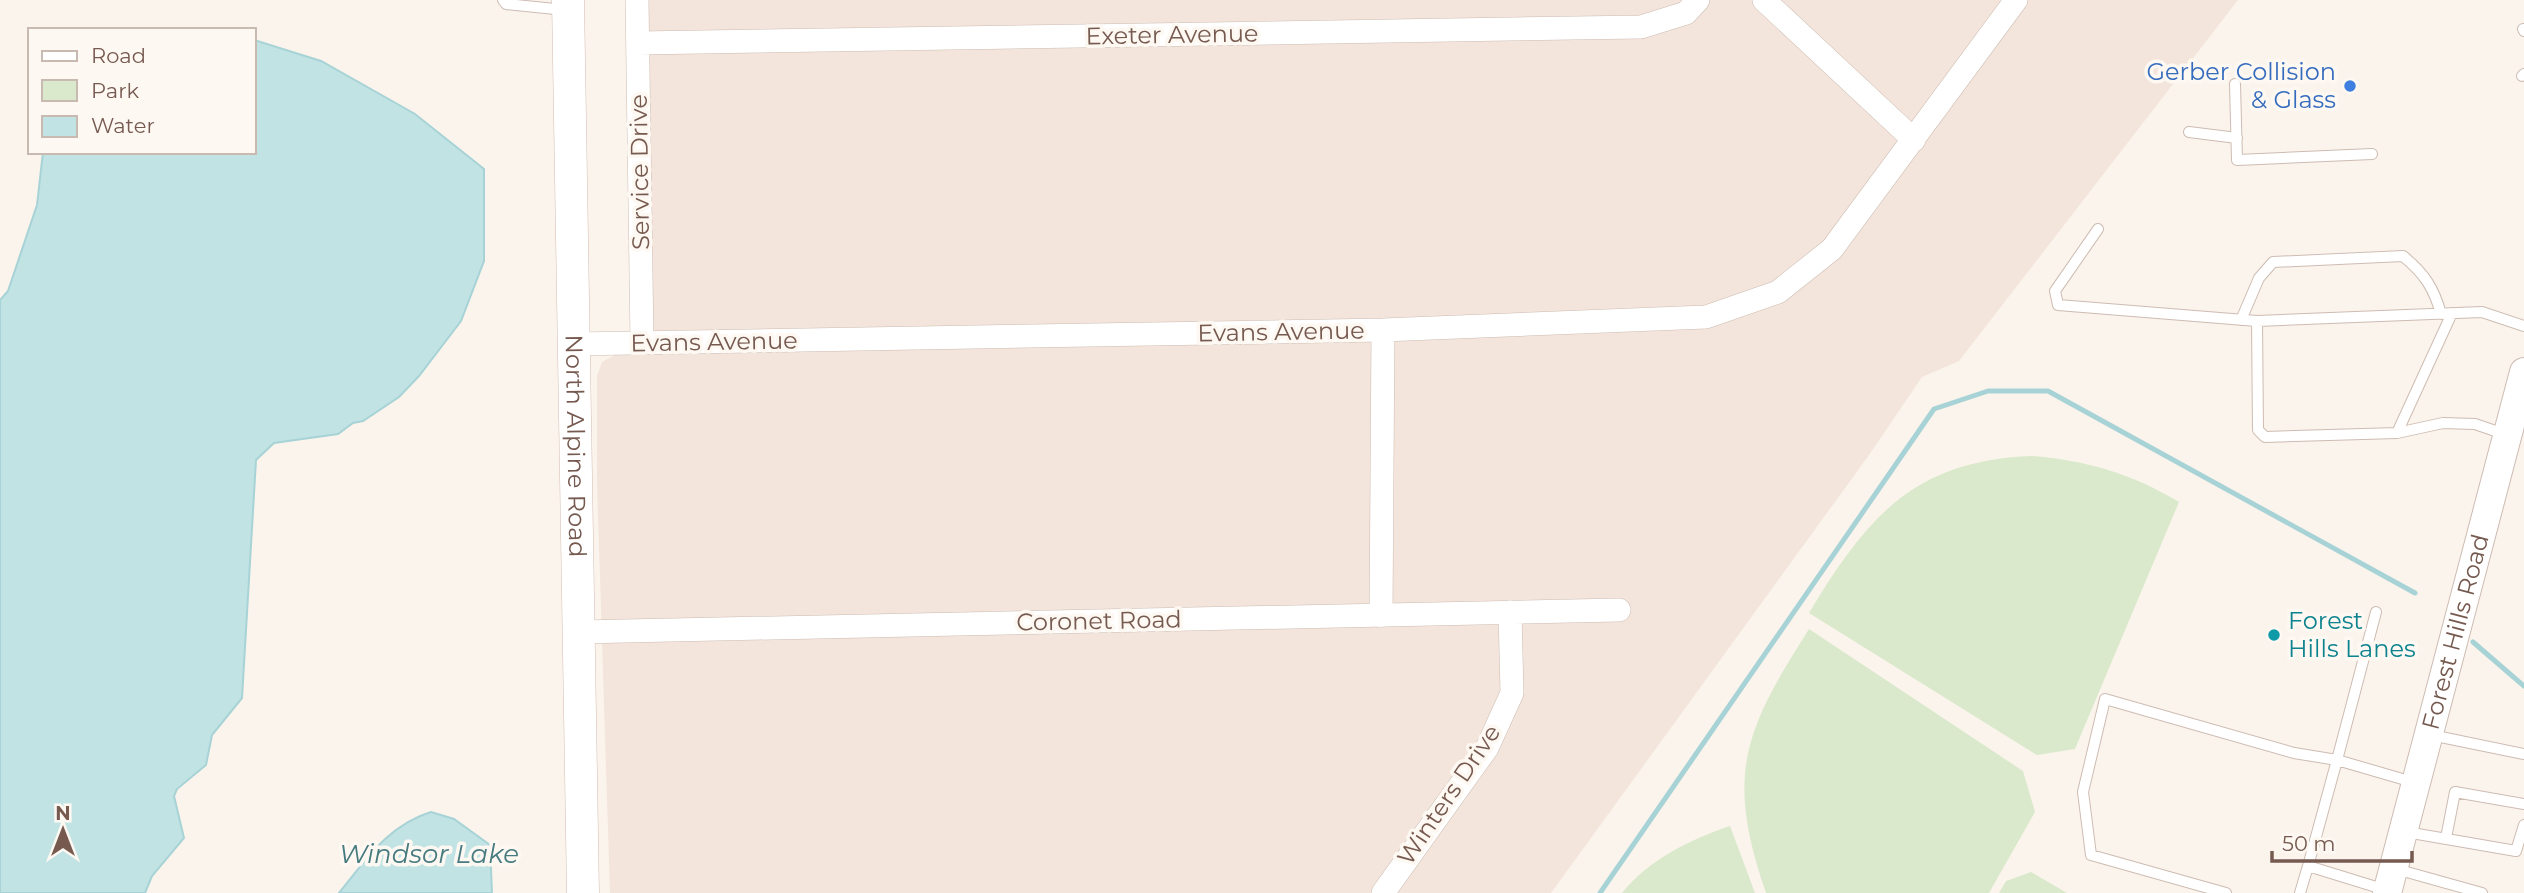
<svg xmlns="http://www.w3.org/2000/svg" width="2524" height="893" font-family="Montserrat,sans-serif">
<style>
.residential{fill:#f3e5db}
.green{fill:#dae9cb}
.water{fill:#c1e3e4;stroke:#a8d3d6;stroke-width:2}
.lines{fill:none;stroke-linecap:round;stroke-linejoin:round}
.stream{stroke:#a8d3d6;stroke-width:5}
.service-casing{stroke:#cdbcb2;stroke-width:12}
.minor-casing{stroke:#cdbcb2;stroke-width:24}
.tertiary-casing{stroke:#cdbcb2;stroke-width:30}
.secondary-casing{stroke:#d3bdb2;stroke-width:33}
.service{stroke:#fff;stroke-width:10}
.minor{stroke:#fff;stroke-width:23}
.tertiary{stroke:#fff;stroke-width:28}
.secondary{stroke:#fff;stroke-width:32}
.shop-dot{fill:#3f7fe0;stroke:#fef8f2;stroke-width:2.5}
.culture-dot{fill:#0f9aa8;stroke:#fef8f2;stroke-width:2.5}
.labels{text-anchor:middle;stroke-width:7;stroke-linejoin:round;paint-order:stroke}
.street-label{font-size:24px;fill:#765a50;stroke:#fef8f2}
.shop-label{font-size:24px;fill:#366cbe;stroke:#fef8f2;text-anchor:end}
.culture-label{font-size:24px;fill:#0d838f;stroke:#fef8f2;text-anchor:start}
.water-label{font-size:26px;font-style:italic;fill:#477b80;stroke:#fef8f2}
</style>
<rect width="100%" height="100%" fill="#fbf4ec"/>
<path class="residential" d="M644,0h1594l-279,361 -37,16 -53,78 -318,438h-941l-13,-411v-106l5,-14 15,-8 20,-2z"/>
<path class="green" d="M2032,456c53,4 101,18 147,46l-104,247 -38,6 -228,-142c57,-95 105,-153 223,-157z
M1809,629l214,142 12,41 -46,81h-223c-41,-119 -22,-162 43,-264z
M1730,826l25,67h-133c26,-33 69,-54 108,-67z
M2031,872l36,21h-68l7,-12z"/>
<path class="water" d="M254,40l67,21 94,53 69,55v92l-23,60 -42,55 -20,21 -36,24 -10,2 -15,11 -64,9 -18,17 -14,238 -30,37 -6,30 -29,24 -3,7 10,42 -32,38 -7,17h-145v-593l8,-9 29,-86 6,-53h211z
M431,812l23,7 36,26 2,48h-153c27,-33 49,-68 92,-81z"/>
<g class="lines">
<path class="stream" d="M2473,642l51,44
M1600,893l334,-484 54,-18h60l367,202"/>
<defs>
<path id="service" d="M503,0l3,4 59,6
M2523,29l1,2
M2522,76l2,-2
M2235,84l2,76 135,-6
M2189,132l48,6
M2098,229l-43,62 3,14 199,16 225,-9 42,14
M2241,320l18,-42 14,-16 130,-6c21,17 31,32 38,58
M2257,321l1,109 7,7 132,-4 46,-10 32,1 32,11
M2397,433l55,-120
M2431,735l93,19
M2406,832l110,19 8,-26
M2446,838l9,-46 69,12
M2308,866l29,-106 79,23
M2396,869l86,24
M2226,893l-135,-38 -8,-63 22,-93 189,54 43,7 39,-148
M2300,893l8,-27 78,24"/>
<path id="minor" d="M637,0l5,343
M1764,0l150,140
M638,43l1003,-16 45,-14 12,-13
M574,344l809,-14 323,-13 72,-25 54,-43 184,-249
M1381,616l2,-286
M579,632l1040,-22
M1383,893l104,-145 25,-55 -2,-81"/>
<g id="tertiary">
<path id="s1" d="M2387,893l137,-521"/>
</g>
<g id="secondary">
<path id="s2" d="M568,0l15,893"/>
</g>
</defs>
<use href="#service" class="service-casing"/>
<use href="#minor" class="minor-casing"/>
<use href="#tertiary" class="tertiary-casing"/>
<use href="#secondary" class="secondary-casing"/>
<use href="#service" class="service"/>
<use href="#minor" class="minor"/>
<use href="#tertiary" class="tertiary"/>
<use href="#secondary" class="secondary"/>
</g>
<circle class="shop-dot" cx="2350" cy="86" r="7"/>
<circle class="culture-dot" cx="2274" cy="635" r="7"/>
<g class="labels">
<g class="street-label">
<text transform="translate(1172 35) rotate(-1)" y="8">Exeter Avenue</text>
<text transform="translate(640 172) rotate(-91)" y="8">Service Drive</text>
<text transform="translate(1281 332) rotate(-1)" y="8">Evans Avenue</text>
<text transform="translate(714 342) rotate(-1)" y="8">Evans Avenue</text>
<text dy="8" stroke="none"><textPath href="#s2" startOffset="446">North Alpine Road</textPath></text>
<text transform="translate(1099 621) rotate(-1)" y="8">Coronet Road</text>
<text dy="8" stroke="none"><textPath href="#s1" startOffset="270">Forest Hills Road</textPath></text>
<text transform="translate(1449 795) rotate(-56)" y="8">Winters Drive</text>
</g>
<g class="shop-label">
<text x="2336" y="80">Gerber Collision<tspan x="2336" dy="28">&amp; Glass</tspan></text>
</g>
<g class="culture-label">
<text x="2288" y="629">Forest<tspan x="2288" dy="28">Hills Lanes</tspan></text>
</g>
<g class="water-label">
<text x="429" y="863">Windsor Lake</text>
</g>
</g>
<rect x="28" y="28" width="228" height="126" fill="#fef8f2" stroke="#c8b9b1" stroke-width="2"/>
<rect x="42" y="51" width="35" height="10" fill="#ffffff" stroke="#c8b9b1" stroke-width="2"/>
<text x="91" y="63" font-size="21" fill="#765a50">Road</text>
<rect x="42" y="80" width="35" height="21" fill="#dae9cb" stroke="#c8b9b1" stroke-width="2"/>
<text x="91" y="98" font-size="21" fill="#765a50">Park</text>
<rect x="42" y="116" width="35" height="21" fill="#c1e3e4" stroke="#c8b9b1" stroke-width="2"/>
<text x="91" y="133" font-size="21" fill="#765a50">Water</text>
<g transform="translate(63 830)" stroke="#fef8f2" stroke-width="5" paint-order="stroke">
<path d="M0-5L12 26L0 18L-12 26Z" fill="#765a50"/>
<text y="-10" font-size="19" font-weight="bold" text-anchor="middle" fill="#765a50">N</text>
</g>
<path d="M2272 851v10h140v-10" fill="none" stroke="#765a50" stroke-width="3.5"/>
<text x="2282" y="851" font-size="21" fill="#765a50" stroke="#fef8f2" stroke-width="5" paint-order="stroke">50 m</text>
</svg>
